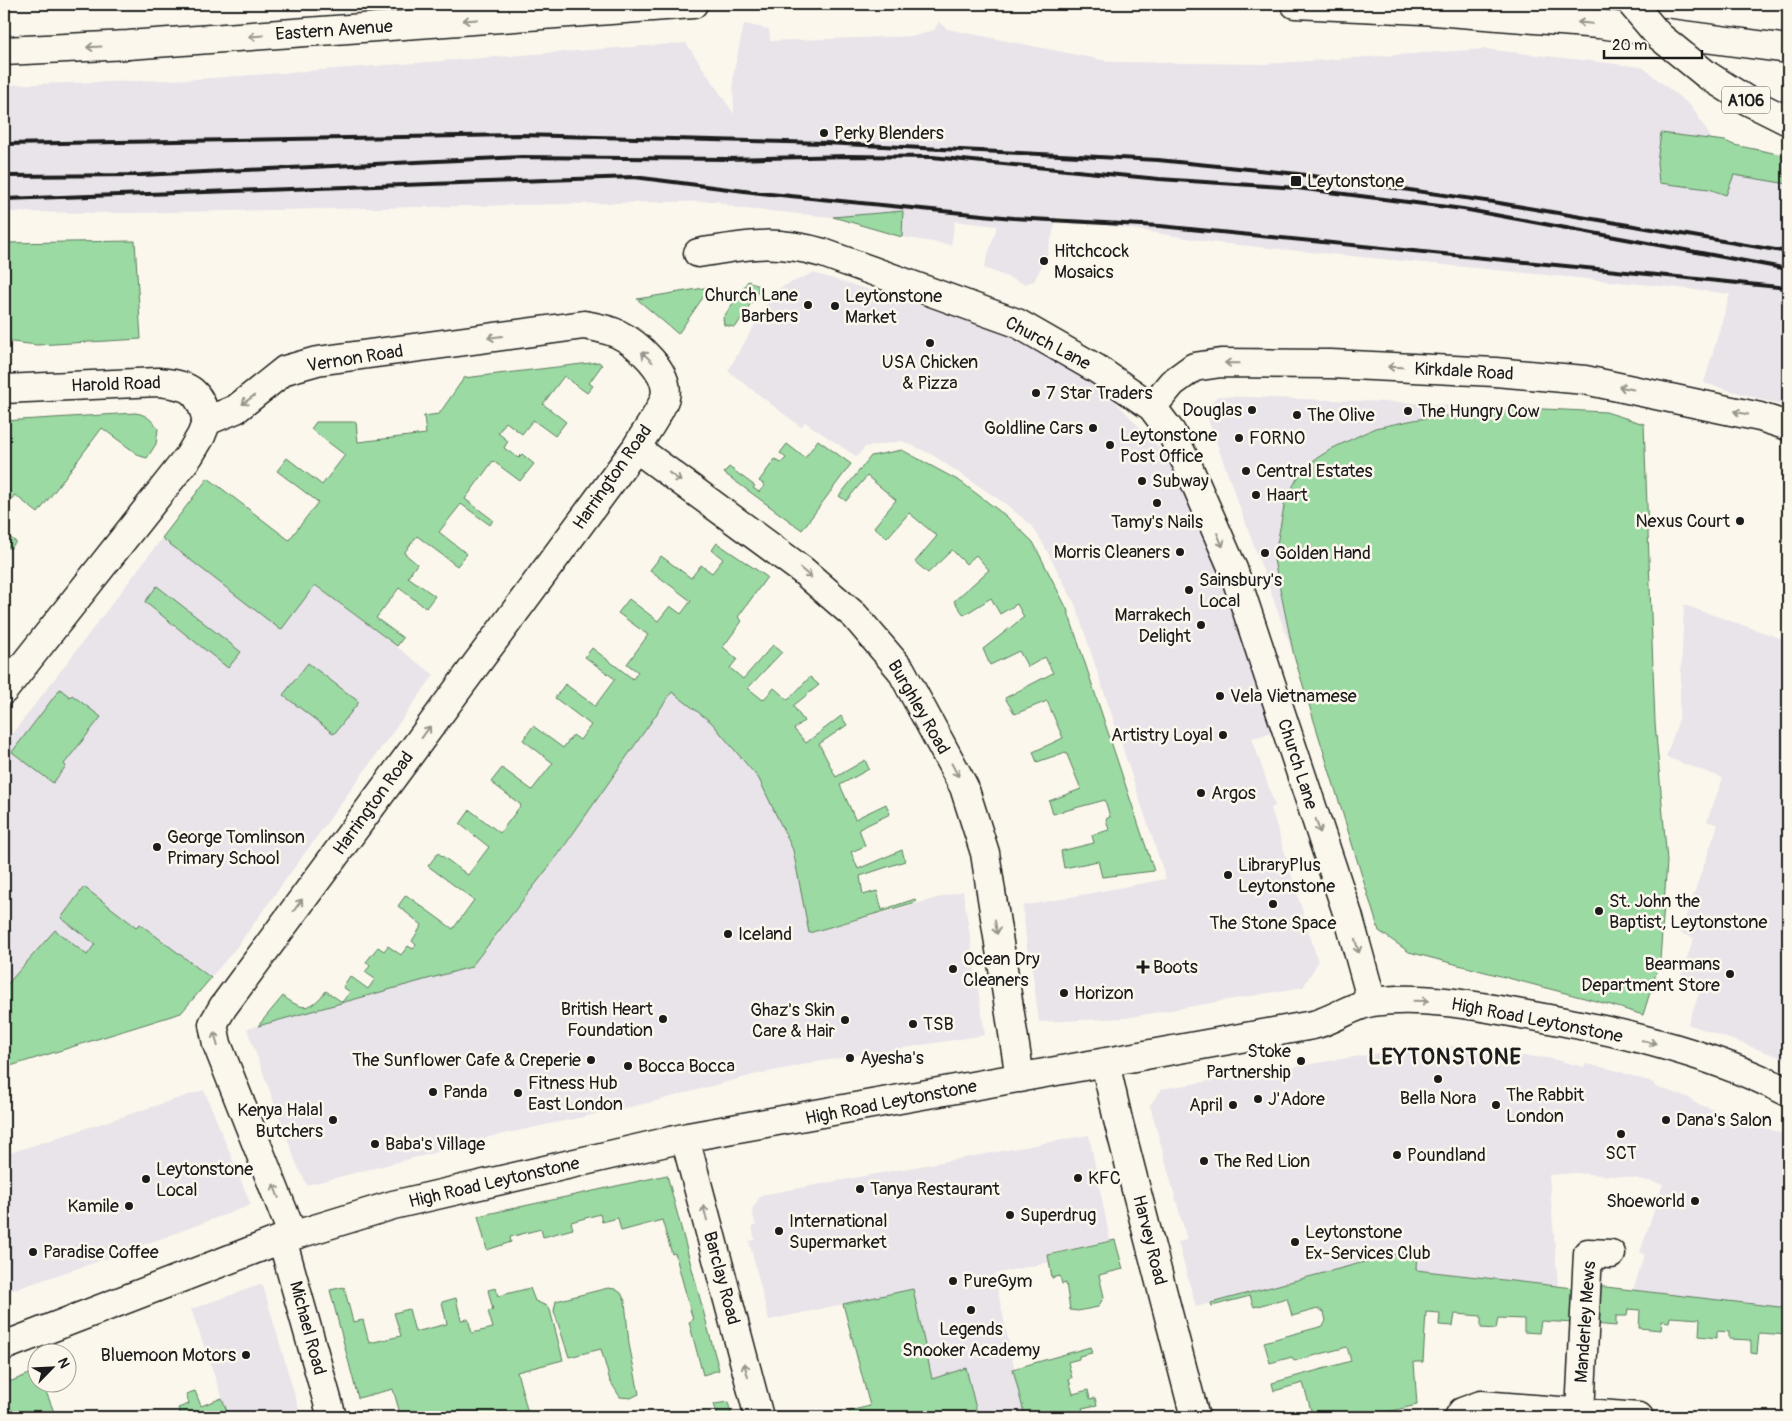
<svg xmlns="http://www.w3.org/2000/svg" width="1792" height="1421" font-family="Pangolin,sans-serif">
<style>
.built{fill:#e9e3ea}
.green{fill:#9bdaa2;stroke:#5c7b5f}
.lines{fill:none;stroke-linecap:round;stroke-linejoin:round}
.minor-casing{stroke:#1c1c1c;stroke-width:31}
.major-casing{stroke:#1c1c1c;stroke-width:31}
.highway-casing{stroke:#1c1c1c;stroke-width:31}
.minor{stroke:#fbf7ec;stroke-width:28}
.major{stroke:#fbf7ec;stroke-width:28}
.highway{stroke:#fbf7ec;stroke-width:28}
.rail{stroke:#1c1c1c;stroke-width:4}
.major-bridge-casing{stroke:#1c1c1c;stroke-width:31;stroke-linecap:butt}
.major-bridge{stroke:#fbf7ec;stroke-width:28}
.oneway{stroke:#97948e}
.poi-dot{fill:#1c1c1c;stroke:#fbf7ec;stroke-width:2}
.labels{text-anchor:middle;stroke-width:5;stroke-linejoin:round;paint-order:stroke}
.shield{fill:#fbf7ec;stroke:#5f5e5a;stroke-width:1}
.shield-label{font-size:16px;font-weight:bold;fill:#1c1c1c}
.street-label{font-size:18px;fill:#1c1c1c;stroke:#fbf7ec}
.poi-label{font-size:18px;fill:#1c1c1c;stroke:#fbf7ec;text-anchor:start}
.district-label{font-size:22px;font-weight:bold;letter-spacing:1px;fill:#1c1c1c;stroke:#fbf7ec}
</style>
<rect width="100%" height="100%" fill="#fbf7ec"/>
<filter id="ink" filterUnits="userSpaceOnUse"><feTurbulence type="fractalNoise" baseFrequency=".02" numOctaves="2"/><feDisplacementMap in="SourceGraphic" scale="10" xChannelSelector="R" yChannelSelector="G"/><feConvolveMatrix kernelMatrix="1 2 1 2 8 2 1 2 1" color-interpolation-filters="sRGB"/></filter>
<g filter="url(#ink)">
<path class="built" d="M939,22l8,7 165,33 153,2 220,-15 157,18 50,40 42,68 54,9v223l-84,-24 26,-89 -59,-7 -453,-44 -161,-26 -11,41 -12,23 -9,3 -41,-16 13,-42 -42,-5 -4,24 -49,-8 -69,-20 -97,-9 -19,-7 -591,12 -122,-1v-127l195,-6 487,-36 48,71 -1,-38 11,-52 25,5 1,12 146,-5 18,-6z
M813,273l110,33 72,25 75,34 42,33 61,65 19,35 87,233 -27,7 23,68 -4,2 47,154 -15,25 -178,31 -86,4 -7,-54 -5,-20 -4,-42 143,-27 -91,-275 -34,-64 -9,-14 -26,-22 -75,-50 -29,-13 -37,6 -8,10 -52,-35 -4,5 -73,-56 47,-81z
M1217,396l202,7 85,6 -85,10 -44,9 -42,20 -19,12 -16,17 -13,24 -11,59 20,96 -89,-245z
M208,478l119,92 -12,15 119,90 -198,273 -55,65 -177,55v-323z
M1684,605l104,36v419l-100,-36 15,-41 -22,-8 13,-37 -14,-5 38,-108 -11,-4 16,-43 -57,-21 13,-38z
M672,692l39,30 48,57 34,71 17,83 153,-42 22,144 -169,27 -63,13 -105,28 -159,34 -32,10 -150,38 -10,-20 -50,-136 224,-62 87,-112z
M1454,1046v4l94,8 36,9 2,-3 25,5 43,14v3l36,12 5,5 93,33v172l-155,-18 12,-35 -5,-3 23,-68 -34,-7 -54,-4 -26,2 9,111 -142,-16 1,-22 -221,59 -18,-65 9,-2 -37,-135 12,-16 222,-37z
M204,1090l47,115 -137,51 -110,37v-124l9,-3 -9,-11z
M1089,1135l21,105 -62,14 2,8 -56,12 31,143h-47l-13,-49 -33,11 -20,-90 -143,31 -20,-79 6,-1 -3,-14h4l-4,-16 9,-15z
M260,1285l3,1 38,131h-72l-38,-108z"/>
<path class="green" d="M1661,133l64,8 9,4 54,11v28l-54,-9 -8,20 -17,-6 -50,-6 -2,-21z
M903,211l-1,26 -69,-20z
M135,241l6,98 -104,6 -33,-4v-98z
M748,281l11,5 -1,6 -21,33 -3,2 -10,-2 -1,-7z
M710,287l-32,47 -41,-35z
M599,362l3,3 -13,18 4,3 -6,7 -23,-17 -21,28 23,18 -11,14 -22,-16 -11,14 -16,-12 -8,11 10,8 -4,7 14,10 4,-4 12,10 -14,17 -27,-20 -28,38 28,21 -3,5 -29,-21 -22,28 28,22 -10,12 -40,-30 -13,17 13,11 -9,13 27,19 -9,12 -27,-20 -23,30 27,20 -6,8 -82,-61 -34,45 -119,-92 46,-60 81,62 29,-38 -41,-31 10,-13 35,27 23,-30 -34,-26 5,-7h40l2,20 68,-8 -2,-18 15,-2 25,-36z
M1523,408l83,4 38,12 11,299 12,138 -7,99 -17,55 -32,-10 -202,-53 -30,-21 -85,-275 -20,-96 11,-59 13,-24 16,-17 19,-12 42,-20 44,-9z
M135,413c11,1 17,7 23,16l-2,15 -9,14 -7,-2 -38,-28 -64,85 -23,-18 -11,13v-87z
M818,440l33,24 -49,66 -78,-57 5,-6 26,19 -2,2 6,4 6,-7 -6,-4 16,-22 6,4 5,-5 -6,-5 7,-9 18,14z
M902,450l59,32 45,34 27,26 34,67 87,262 -52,6 -4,-16 -34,7 -3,-17 33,-8 -2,-8 17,-5 -3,-11 4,-2 -5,-17 -52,14 -4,-13 32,-12 -15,-37 -29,10 -4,-10 30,-14 -16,-37 -32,13 -10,-16 48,-25 -8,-16 -17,10 -9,-16 -29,14 -7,-16 41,-32 -7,-13 -17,10 -9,-16 -27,17 -10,-14 35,-31 -13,-15 -10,9 -14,-14 -24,23 -13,-11 22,-26 -28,-23 -22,25 -13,-11 22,-27 -29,-24 -21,25 -7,-5 32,-40z
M4,533l12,9 -6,7 -6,-5z
M717,543l50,34 -29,40 4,4 -19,26 14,12 -7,9 13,11 30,-34 9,7 -34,36 15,12 11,-12 14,12 22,-23 9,8 -26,21 11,15 -10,8 12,14 35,-27 6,9 -28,19 17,33 29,-17 4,9 -29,16 15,34 31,-15 4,10 -31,15 6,17 -14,6 7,17 44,-19 3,11 -45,15 3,19 14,-4 5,19 33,-11 1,3 -107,31 -16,-83 -34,-71 -48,-57 -39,-30 -114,163 -87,112 -213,59 25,-30c20,15 27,15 43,-5l16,11 8,-10 -7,-5 7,-11 18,13 7,-10 -10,-7 5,-6 -4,-4 12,-15 6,4 4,-5 13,9 7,-9 5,3 3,-4 -4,-4 10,-16 -24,-19 8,-11 47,34 21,-29 -46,-34 10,-13 30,22 21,-28 -29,-23 10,-14 30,23 21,-28 -30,-23 11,-14 30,22 21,-27 -30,-23 10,-14 30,22 10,-13 7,5 11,-15 -36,-27 10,-14 30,22 20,-27 -30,-22 7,-9 41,31 5,-7 -11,-8 21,-29 -30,-22 11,-14 29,22 12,-15 11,8 10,-13 -41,-31 11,-14 30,22 10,-13 11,8 11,-14 -11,-9z
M157,586l84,66 -13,16 -83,-66z
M308,663l51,39 -25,32 -51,-39z
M60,689l10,8 2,-2 29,22 -37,47 2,2 -13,17 -41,-31z
M84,887l52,40 4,-3 71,54 -30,35 -177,55v-80l51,-58 32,25 8,-11 -34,-26z
M667,1175l52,195 -16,5 -14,-53 4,-2 -18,-67 -3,1 -10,-34 -41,11 -3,-13 -16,4 -2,-8 -29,8 2,7 -30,8 -2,-8 -31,8 1,5 -24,8 -9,-34z
M1115,1240l8,29 -24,6 5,22 -6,10 -20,4 -8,-1 -4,-27 -4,1 -2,-8 -8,2 -4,-23z
M1417,1248l-1,22 158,18v35l-33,-2 -2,12 -15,-1v-13l-26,-1 -2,11 -15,-1v-12l-26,-2 -2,12 -14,-1 1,-12 -14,-1 -3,50h-9l3,43 -42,10v2h-62l-10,-34 -29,8 -2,-8 79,-22 -4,-14 -53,14 -2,-4 -22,6 -6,-21 59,-16 3,-5 -2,-9 -6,-3 -26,7 -5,-18 -33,9 -4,-11 -38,10 -1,-3z
M1597,1286l191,22v27l-29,-2 -2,21 -6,-1v-13l-22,-1v-7l-12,-1v7l-18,-2 1,-17 -30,-2 -1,5 -7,-1 -1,9 -22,-2 1,-18 -12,-1 -1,7h-11v10l-22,-2z
M344,1287l9,35 10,-2 6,23 32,-7 -7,-23 15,-4 6,23 32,-8 -5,-22 14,-4 5,22 7,-1 4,14 21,-5 -5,-17 5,-1 -5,-20 8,-2 2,8 32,-8 5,13 12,5 3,4 13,50 -46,12 12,45h-66l-2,-6 -21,6h-39l-8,-28 -35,9 -28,-108z
M608,1288l7,1 6,4 4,8 4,43 10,50 -8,4 -11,-1 -10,-16 -9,-32 -32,8 -15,-46 2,-10z
M913,1289l19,90 34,-11 12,49h-128l-1,-6 21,-5 -27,-102z
M1090,1347l2,6 -13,3v3l-11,3 4,16 -3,1 4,15 15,-4 2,9 5,-1 2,7 -15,3 3,9h-38l-1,-5 -21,5 -12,-48z
M37,1371l1,13h5l13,33h-52v-33z
M195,1391l6,15 21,-8 7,19h-53l5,-2 -3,-7 11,-4 -3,-10z
M728,1402l4,15h-14l-4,-13z"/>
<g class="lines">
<defs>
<path id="minor" d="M698,253c50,-8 75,-14 125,0l194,70 80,46 55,38 19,25 16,32 46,105 115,346 24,87
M4,389l154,-7c31,3 41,7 49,39
M1152,407l20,-24 22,-16 27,-4 110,1 164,8 90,8 175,37 28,9
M207,421l29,-12 49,-39 32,-9 267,-36c11,2 23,4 34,9 19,9 53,39 47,63 -5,17 -20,35 -29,51l-413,559 -10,17 4,20 76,192
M636,448l166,122 53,46 46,54 63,117 21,66 35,225
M4,690l185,-234 12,-20 6,-15
M1105,1062l13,58 77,297
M685,1138l74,279
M282,1239l50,178
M4,1346l278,-107 111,-34 295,-68 625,-112c21,-5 40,-20 60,-23 44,-7 100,3 143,11 92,16 189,37 272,79
M1580,1413l8,-160 23,1
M1459,1417l3,-5 19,-7 158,12"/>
<path id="major" d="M1707,75l41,26 40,20"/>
<path id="highway" d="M1295,4l127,6 177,14 189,25
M4,51l124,-6 565,-41"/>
</defs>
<use href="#minor" class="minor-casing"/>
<use href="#major" class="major-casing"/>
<use href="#highway" class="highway-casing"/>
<use href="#minor" class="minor"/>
<use href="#major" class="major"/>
<use href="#highway" class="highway"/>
<path class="rail" d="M4,144l516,-9 305,8 333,17 140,14 195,28 295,50
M4,176l137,-1 380,-18 207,2 120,-3 84,1 227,22 138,9 166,21 325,60
M4,199l630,-22 126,16 253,25 147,8 628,62"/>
<defs>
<path id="major-bridge" d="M1632,4l27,32 48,39"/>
</defs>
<use href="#major-bridge" class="major-bridge-casing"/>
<use href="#major-bridge" class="major-bridge"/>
</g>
<defs><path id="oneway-shaft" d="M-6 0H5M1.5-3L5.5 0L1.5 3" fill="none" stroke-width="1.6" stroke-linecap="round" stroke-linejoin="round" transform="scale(1.25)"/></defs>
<g class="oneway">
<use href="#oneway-shaft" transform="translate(470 20) rotate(176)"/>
<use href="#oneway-shaft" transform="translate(1585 23) rotate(-175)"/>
<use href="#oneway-shaft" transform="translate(256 36) rotate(176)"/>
<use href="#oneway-shaft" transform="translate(94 47) rotate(177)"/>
<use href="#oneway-shaft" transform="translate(495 337) rotate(172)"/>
<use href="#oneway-shaft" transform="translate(647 357) rotate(-137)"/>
<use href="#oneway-shaft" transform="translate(1232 363) rotate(-179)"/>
<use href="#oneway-shaft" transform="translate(1395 367) rotate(-178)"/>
<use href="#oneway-shaft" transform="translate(1626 388) rotate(-168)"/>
<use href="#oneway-shaft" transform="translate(248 400) rotate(144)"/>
<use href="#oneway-shaft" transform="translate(1741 413) rotate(-168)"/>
<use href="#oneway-shaft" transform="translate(675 477) rotate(36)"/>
<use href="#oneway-shaft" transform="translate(1220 540) rotate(67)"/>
<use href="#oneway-shaft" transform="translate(806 573) rotate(40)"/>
<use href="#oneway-shaft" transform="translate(426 732) rotate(-54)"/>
<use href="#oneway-shaft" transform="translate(955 770) rotate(62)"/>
<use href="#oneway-shaft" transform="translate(1318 826) rotate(72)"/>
<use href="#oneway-shaft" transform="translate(298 905) rotate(-54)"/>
<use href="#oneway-shaft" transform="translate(996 927) rotate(81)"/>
<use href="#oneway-shaft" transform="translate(1357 946) rotate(74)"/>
<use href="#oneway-shaft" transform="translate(1421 1001) rotate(1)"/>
<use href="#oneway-shaft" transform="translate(216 1039) rotate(-103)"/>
<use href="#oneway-shaft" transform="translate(1649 1042) rotate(14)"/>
<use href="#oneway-shaft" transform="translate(276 1191) rotate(-111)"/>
<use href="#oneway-shaft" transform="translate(705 1213) rotate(-105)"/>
<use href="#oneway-shaft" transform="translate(746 1370) rotate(-105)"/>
</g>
</g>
<g class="poi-dot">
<circle cx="824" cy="133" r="5"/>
<rect x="1290" y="175" width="12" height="12" rx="2.5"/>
<circle cx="1044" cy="261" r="5"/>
<circle cx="808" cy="305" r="5"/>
<circle cx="835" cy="306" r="5"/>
<circle cx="930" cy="343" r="5"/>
<circle cx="1036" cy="393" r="5"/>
<circle cx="1252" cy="410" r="5"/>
<circle cx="1408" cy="411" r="5"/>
<circle cx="1297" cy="415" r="5"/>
<circle cx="1093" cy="428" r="5"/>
<circle cx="1239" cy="438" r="5"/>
<circle cx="1110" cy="445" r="5"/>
<circle cx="1246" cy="471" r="5"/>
<circle cx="1142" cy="481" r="5"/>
<circle cx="1256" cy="495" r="5"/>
<circle cx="1157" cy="503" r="5"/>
<circle cx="1740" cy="521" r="5"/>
<circle cx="1180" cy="552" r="5"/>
<circle cx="1265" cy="553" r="5"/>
<circle cx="1189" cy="590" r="5"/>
<circle cx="1201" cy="625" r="5"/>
<circle cx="1220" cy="696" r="5"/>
<circle cx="1223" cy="735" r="5"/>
<circle cx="1201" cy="793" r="5"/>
<circle cx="157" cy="847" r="5"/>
<circle cx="1228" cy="875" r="5"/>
<circle cx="1273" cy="904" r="5"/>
<circle cx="1599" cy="911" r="5"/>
<circle cx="728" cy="934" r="5"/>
<path d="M1140.5 959.5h5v5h5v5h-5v5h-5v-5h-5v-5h5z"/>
<circle cx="953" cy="969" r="5"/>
<circle cx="1730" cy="974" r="5"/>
<circle cx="1064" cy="993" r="5"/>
<circle cx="663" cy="1019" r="5"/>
<circle cx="845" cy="1020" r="5"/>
<circle cx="913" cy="1024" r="5"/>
<circle cx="850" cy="1058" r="5"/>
<circle cx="591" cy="1060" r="5"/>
<circle cx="1301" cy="1061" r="5"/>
<circle cx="628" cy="1066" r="5"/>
<circle cx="1438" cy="1079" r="5"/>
<circle cx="433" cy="1092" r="5"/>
<circle cx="518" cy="1093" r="5"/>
<circle cx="1258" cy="1099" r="5"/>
<circle cx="1233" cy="1105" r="5"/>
<circle cx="1496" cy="1105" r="5"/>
<circle cx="333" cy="1120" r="5"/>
<circle cx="1666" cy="1120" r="5"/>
<circle cx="1621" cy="1134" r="5"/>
<circle cx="375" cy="1144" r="5"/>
<circle cx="1397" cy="1155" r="5"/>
<circle cx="1204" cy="1161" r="5"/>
<circle cx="1078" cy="1178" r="5"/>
<circle cx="146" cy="1179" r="5"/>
<circle cx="860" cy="1189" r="5"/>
<circle cx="1695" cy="1201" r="5"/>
<circle cx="129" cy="1206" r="5"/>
<circle cx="1010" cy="1215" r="5"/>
<circle cx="779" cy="1231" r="5"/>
<circle cx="1295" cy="1242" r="5"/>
<circle cx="33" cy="1252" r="5"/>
<circle cx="953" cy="1281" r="5"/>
<circle cx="971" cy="1310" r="5"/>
<circle cx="246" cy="1355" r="5"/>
</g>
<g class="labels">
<rect class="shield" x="1722" y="86.5" width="48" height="27" rx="4"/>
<g class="shield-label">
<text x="1746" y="106">A106</text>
</g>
<g class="street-label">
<text transform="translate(334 30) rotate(-4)" y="6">Eastern Avenue</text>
<text transform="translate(1048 343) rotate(28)" y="6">Church Lane</text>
<text transform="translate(355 358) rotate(-9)" y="6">Vernon Road</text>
<text transform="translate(1464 371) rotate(3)" y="6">Kirkdale Road</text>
<text transform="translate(116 384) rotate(-2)" y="6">Harold Road</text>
<text transform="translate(612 477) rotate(-55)" y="6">Harrington Road</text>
<text transform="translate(919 707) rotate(60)" y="6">Burghley Road</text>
<text transform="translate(1298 764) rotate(72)" y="6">Church Lane</text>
<text transform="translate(373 803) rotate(-54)" y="6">Harrington Road</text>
<text transform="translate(1537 1020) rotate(11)" y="6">High Road Leytonstone</text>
<text transform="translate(891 1102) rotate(-11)" y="6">High Road Leytonstone</text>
<text transform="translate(494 1182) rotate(-13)" y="6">High Road Leytonstone</text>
<text transform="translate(1150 1240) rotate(76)" y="6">Harvey Road</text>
<text transform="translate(722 1278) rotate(75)" y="6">Barclay Road</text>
<text transform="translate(1585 1322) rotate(-86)" y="6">Manderley Mews</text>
<text transform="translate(308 1328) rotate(75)" y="6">Michael Road</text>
</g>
<g class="poi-label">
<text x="834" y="139">Perky Blenders</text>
<text x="1307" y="187">Leytonstone</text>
<text x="1054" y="257">Hitchcock<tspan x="1054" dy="21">Mosaics</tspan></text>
<text x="798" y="301" text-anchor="end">Church Lane<tspan x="798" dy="21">Barbers</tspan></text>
<text x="845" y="302">Leytonstone<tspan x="845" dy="21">Market</tspan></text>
<text x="930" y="368" text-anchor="middle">USA Chicken<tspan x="930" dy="21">&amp; Pizza</tspan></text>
<text x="1046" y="399">7 Star Traders</text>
<text x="1242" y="416" text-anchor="end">Douglas</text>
<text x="1418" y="417">The Hungry Cow</text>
<text x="1307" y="421">The Olive</text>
<text x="1083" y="434" text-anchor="end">Goldline Cars</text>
<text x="1120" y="441">Leytonstone<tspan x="1120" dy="21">Post Office</tspan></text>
<text x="1249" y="444">FORNO</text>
<text x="1256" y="477">Central Estates</text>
<text x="1152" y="487">Subway</text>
<text x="1266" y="501">Haart</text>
<text x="1730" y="527" text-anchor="end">Nexus Court</text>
<text x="1157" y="528" text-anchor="middle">Tamy's Nails</text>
<text x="1170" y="558" text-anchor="end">Morris Cleaners</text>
<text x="1275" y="559">Golden Hand</text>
<text x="1199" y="586">Sainsbury's<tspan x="1199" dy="21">Local</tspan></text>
<text x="1191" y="621" text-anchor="end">Marrakech<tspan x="1191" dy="21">Delight</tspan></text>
<text x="1230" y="702">Vela Vietnamese</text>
<text x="1213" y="741" text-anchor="end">Artistry Loyal</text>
<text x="1211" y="799">Argos</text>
<text x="167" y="843">George Tomlinson<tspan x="167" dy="21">Primary School</tspan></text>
<text x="1238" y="871">LibraryPlus<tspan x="1238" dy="21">Leytonstone</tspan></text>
<text x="1609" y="907">St. John the<tspan x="1609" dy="21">Baptist, Leytonstone</tspan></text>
<text x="1273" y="929" text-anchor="middle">The Stone Space</text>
<text x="738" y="940">Iceland</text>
<text x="963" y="965">Ocean Dry<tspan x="963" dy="21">Cleaners</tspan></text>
<text x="1720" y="970" text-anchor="end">Bearmans<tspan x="1720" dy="21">Department Store</tspan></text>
<text x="1153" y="973">Boots</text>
<text x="1074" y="999">Horizon</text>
<text x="653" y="1015" text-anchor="end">British Heart<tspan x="653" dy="21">Foundation</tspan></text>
<text x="835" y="1016" text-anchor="end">Ghaz's Skin<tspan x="835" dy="21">Care &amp; Hair</tspan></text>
<text x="923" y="1030">TSB</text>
<text x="1291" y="1057" text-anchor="end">Stoke<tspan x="1291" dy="21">Partnership</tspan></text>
<text x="860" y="1064">Ayesha's</text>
<text x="581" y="1066" text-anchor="end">The Sunflower Cafe &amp; Creperie</text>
<text x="638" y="1072">Bocca Bocca</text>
<text x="528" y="1089">Fitness Hub<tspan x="528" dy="21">East London</tspan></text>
<text x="443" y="1098">Panda</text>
<text x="1506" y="1101">The Rabbit<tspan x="1506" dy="21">London</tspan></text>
<text x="1438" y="1104" text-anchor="middle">Bella Nora</text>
<text x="1268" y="1105">J'Adore</text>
<text x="1223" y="1111" text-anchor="end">April</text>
<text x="323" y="1116" text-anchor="end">Kenya Halal<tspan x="323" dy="21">Butchers</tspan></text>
<text x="1676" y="1126">Dana's Salon</text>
<text x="385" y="1150">Baba's Village</text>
<text x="1621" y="1159" text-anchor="middle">SCT</text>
<text x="1407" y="1161">Poundland</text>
<text x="1214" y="1167">The Red Lion</text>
<text x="156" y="1175">Leytonstone<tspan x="156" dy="21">Local</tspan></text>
<text x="1088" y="1184">KFC</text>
<text x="870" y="1195">Tanya Restaurant</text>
<text x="1685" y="1207" text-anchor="end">Shoeworld</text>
<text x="119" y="1212" text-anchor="end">Kamile</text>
<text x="1020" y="1221">Superdrug</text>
<text x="789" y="1227">International<tspan x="789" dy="21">Supermarket</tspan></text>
<text x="1305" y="1238">Leytonstone<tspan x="1305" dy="21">Ex-Services Club</tspan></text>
<text x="43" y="1258">Paradise Coffee</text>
<text x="963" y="1287">PureGym</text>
<text x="971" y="1335" text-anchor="middle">Legends<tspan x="971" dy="21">Snooker Academy</tspan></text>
<text x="236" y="1361" text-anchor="end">Bluemoon Motors</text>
</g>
<g class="district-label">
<text x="1445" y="1064">LEYTONSTONE</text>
</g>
</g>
<rect width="1792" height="1421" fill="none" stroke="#fbf7ec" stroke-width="20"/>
<rect x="10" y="10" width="1772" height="1401" fill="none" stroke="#1c1c1c" stroke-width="2" filter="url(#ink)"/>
<g transform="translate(52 1368) rotate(66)"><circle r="24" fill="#fbf7ec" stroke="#a29f99"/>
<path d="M0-4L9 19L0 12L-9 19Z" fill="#1c1c1c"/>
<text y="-8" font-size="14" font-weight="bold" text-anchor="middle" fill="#1c1c1c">N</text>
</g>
<path d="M1604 50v8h98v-8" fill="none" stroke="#1c1c1c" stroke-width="2.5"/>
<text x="1612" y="50" font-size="15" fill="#1c1c1c" stroke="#fbf7ec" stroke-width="4" paint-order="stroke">20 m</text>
</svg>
